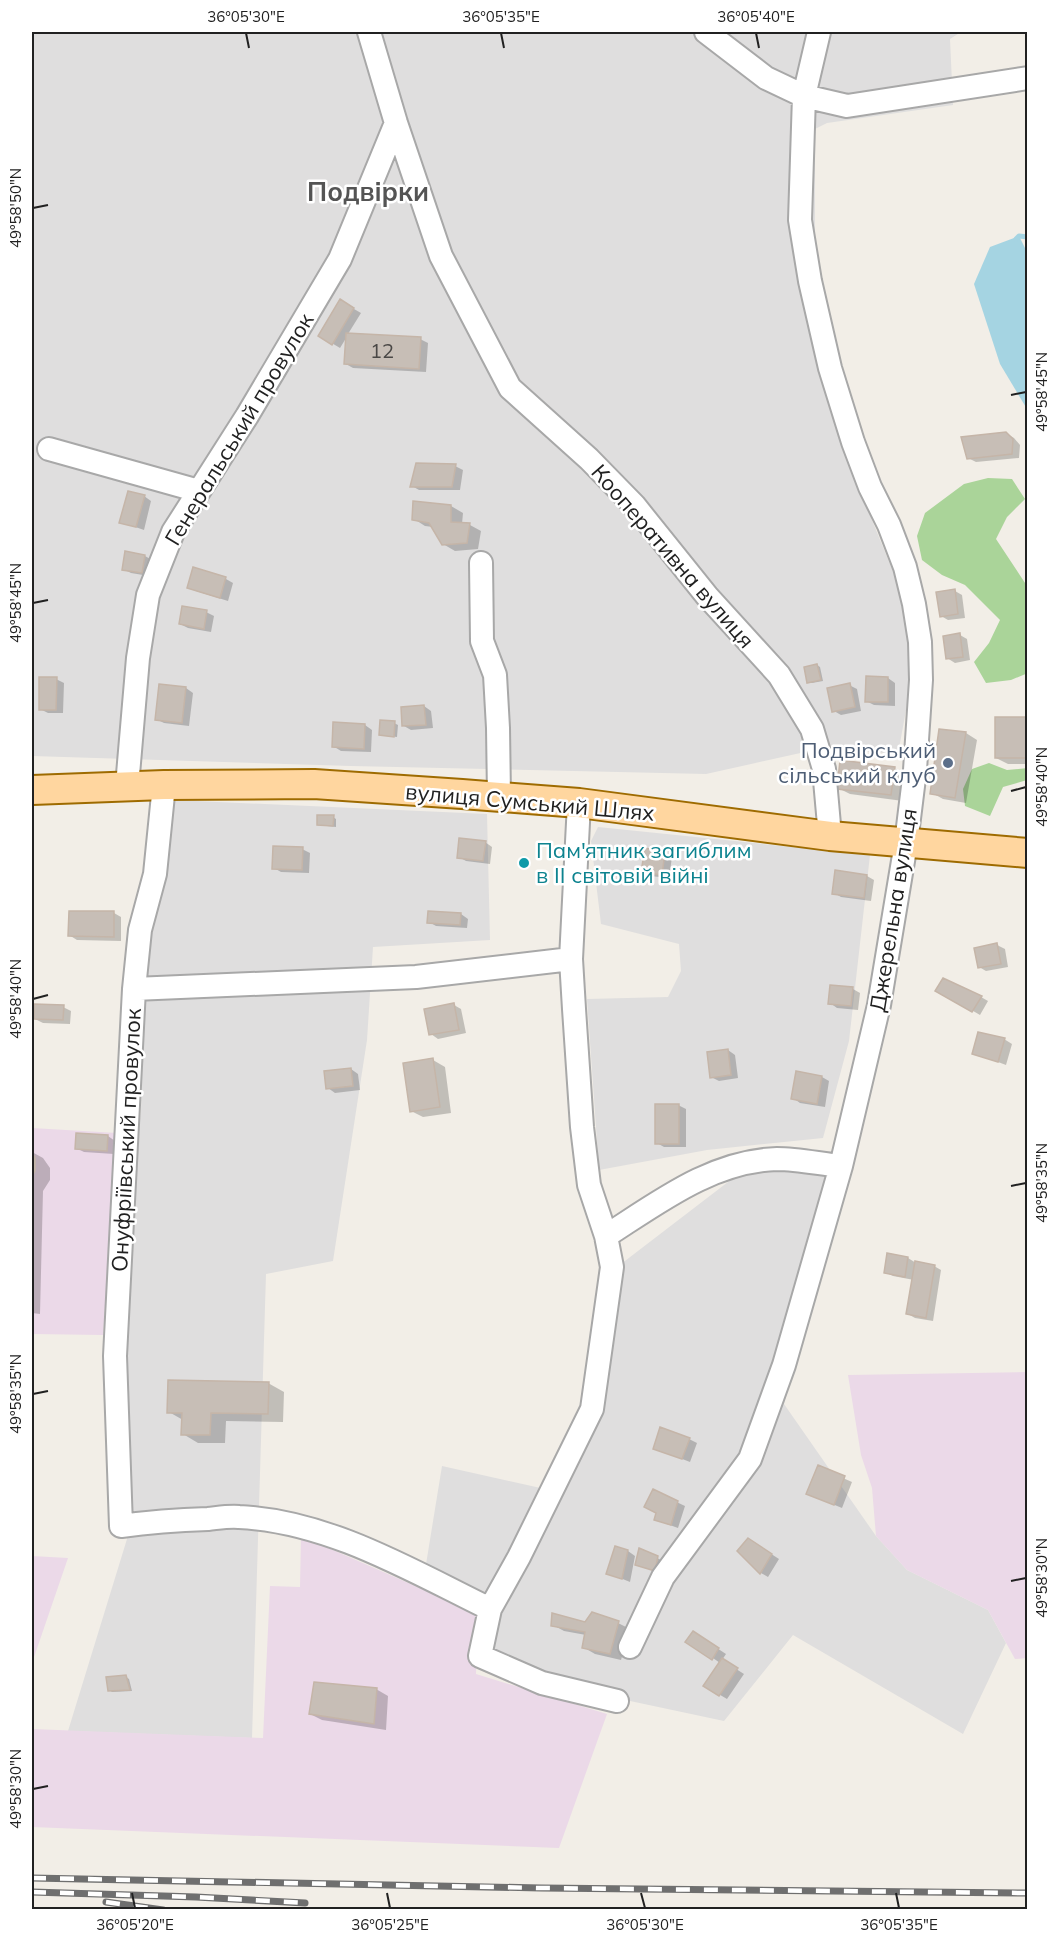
<svg xmlns="http://www.w3.org/2000/svg" width="1059" height="1941" font-family="Mulish,sans-serif">
<style>
.residential{fill:#dfdede}
.industrial{fill:#ebd9e8}
.forest{fill:#aad499}
.water{fill:#a5d4e2}
.shadow{fill:#0003}
.lines{fill:none;stroke-linecap:round;stroke-linejoin:round}
.stream{stroke:#a5d4e2;stroke-width:5}
.building{fill:#c7beb6;stroke:#c5b5a8;stroke-width:1.5}
.minor-casing{stroke:#a8a8a8;stroke-width:26}
.major-casing{stroke:#9e6b00;stroke-width:32}
.minor{stroke:#fff;stroke-width:22}
.major{stroke:#ffd69f;stroke-width:28}
.rail-casing{stroke:#6f6f6f;stroke-width:7}
.rail{stroke:#fff;stroke-width:4.5;stroke-dasharray:14;stroke-linecap:butt}
.ticks{fill:none;stroke:#212121;stroke-width:2}
.service-dot{fill:#5c6f8a;stroke:#fff;stroke-width:2}
.culture-dot{fill:#0f9aa8;stroke:#fff;stroke-width:2}
.labels{text-anchor:middle;stroke-width:5;stroke-linejoin:round;paint-order:stroke}
.number-label{font-size:20px;fill:#4a4846}
.street-label{font-size:22px;fill:#212121;stroke:#fff}
.service-label{font-size:22px;fill:#4e5e75;stroke:#fff;text-anchor:end}
.culture-label{font-size:22px;fill:#0d838f;stroke:#fff;text-anchor:start}
.quarter-label{font-size:26px;font-weight:bold;fill:#545454;stroke:#fff}
.neatline{fill:none;stroke:#212121;stroke-width:2}
.ticks-label{font-size:15px;text-anchor:middle;fill:#212121}
</style>
<rect width="100%" height="100%" fill="#f2eee7"/>
<path class="residential" d="M32,32h929l-11,7 3,66 -126,18 -12,6v113l10,62 24,94 5,78 40,98 17,62 2,36 -15,82 -75,-6 -117,26 -355,-8 -319,-10z
M174,800l313,14 3,126 -117,7 -6,93 -34,221 -67,13 -14,464 -184,-7 59,-192 -1,-284 15,-146 4,-137z
M598,827l272,28 -21,186 -26,97 -116,12 -108,20 -12,-171 81,-2 13,-26 -2,-27 -78,-20 -10,-83z
M840,1170l-56,234 92,132 31,34 81,40 18,33 -43,91 -170,-99 -69,86 -235,-50 8,-52 -75,-30 20,-123 121,27 25,-51 33,-178 120,-92z"/>
<path class="industrial" d="M32,1128l85,5 -14,202 -71,-1z
M1027,1372l1,286 -13,1 -27,-49 -81,-40 -31,-34 -4,-48 -11,-33 -13,-80z
M301,1536l176,77 -1,61 131,40 -48,134 -527,-21v-98l231,9 7,-152 30,1z
M32,1556l36,2 -36,105z"/>
<path class="forest" d="M988,478l24,1 13,20 -18,18 -11,22 31,47 1,87 -17,7 -25,3 -12,-21 15,-19 11,-23 -35,-35 -23,-10 -20,-15 -5,-24 8,-23 39,-29z
M989,763l18,7 21,-2 -1,12 -24,7 -13,29 -25,-10 -2,-17 9,-20z"/>
<path class="water" d="M1019,236l9,18 -1,155 -27,-45 -26,-80 16,-37z"/>
<path class="shadow" d="M340,301l21,12 -13,21 72,5 8,4 -2,29 -73,-4 -7,-4 2,-29 -8,13 -20,-12z
M1006,433l8,5 6,7 -1,13 -43,4 -8,-4z
M455,466l8,4 -3,20h-41l-7,-4z
M144,496l7,5 -7,29 -23,-8z
M451,506l12,7 -1,11 8,1 11,6 -3,18 -23,2 -12,-7 -10,-17 -8,-1 -11,-7z
M145,556l7,4 -3,16 -18,-3 -8,-4z
M194,569l32,10 7,4 -5,18 -32,-10 -7,-4z
M955,591l7,4 3,23 -17,2 -7,-4z
M206,612l8,4 -3,16 -23,-4 -8,-4z
M960,635l7,4 3,21 -15,3 -8,-5z
M817,665l3,2 3,14 -11,2 -4,-1z
M888,678l7,5v23l-21,-1 -8,-4z
M56,679l8,4 -1,30h-15l-8,-4z
M849,685l8,4 4,22 -20,4 -7,-4z
M186,688l7,5 -4,33 -25,-3 -8,-4z
M424,706l7,5 2,17 -22,2 -7,-4z
M1028,718v46h-20l-12,-6z
M394,723l4,2 -1,12 -17,-2z
M335,724l30,1 7,5 -1,22 -30,-1 -8,-5z
M940,731l26,2 11,7 -11,63 -23,-4 -11,-6z
M894,768l12,7 -3,26 -53,-7 -12,-6z
M333,817l3,2v8l-18,-2z
M485,842l7,5 -2,17 -24,-3 -7,-4z
M302,849l8,4 -1,20 -28,-1 -7,-4z
M665,853l7,4 -3,21 -19,-2 -7,-5z
M867,876l7,4 -3,21 -30,-4 -7,-4z
M114,913l7,4v24l-44,-1 -8,-5z
M461,914l7,5 -1,9 -31,-2 -7,-4z
M997,945l8,4 3,18 -22,4 -7,-4z
M853,989l7,4 -2,17 -21,-2 -7,-5z
M937,990l44,7 7,4 -8,14z
M454,1005l7,4 5,24 -28,6 -7,-5z
M63,1007l8,4 -1,13 -27,-1 -8,-4z
M1004,1039l8,5 -6,21 -32,-12z
M728,1050l7,5 3,23 -19,3 -8,-4z
M433,1060l12,7 6,46 -28,4 -12,-6z
M351,1069l7,5 2,16 -25,3 -7,-5z
M798,1072l24,5 7,4 -4,26 -25,-4 -7,-5z
M678,1105l8,4v38h-22l-7,-4z
M77,1134l31,2 7,5 -1,13 -30,-2 -8,-4z
M32,1152l11,6 7,10v12l-7,11 -3,123 -8,-1z
M888,1255l20,3 8,5 18,3 7,4 -8,51 -18,-3 -7,-4 6,-34 -21,-4 -8,-4z
M268,1383l16,9 -1,30 -57,-1 -1,22h-27l-15,-9v-14l-14,-8z
M689,1439l8,4 -7,19 -36,-14z
M818,1467l34,15 -10,26 -34,-14z
M653,1491l32,15 -7,22 -22,-8 2,-7z
M756,1544l23,15 -11,18 -7,-4 -22,-22z
M628,1551l7,5 -5,26 -22,-9z
M657,1558l8,4 -3,12 -25,-10z
M618,1623l12,6 -9,31 -26,-6 -12,-7 3,-12 -22,-4 -11,-6z
M700,1637l26,17 -4,6 22,14 -17,25 -22,-13 15,-23 -7,-5z
M126,1677l3,2 3,12 -20,1 -3,-2z
M376,1689l12,7 -2,34 -64,-10 -12,-6z"/>
<g class="lines">
<path class="stream" d="M1016,239l3,-3 9,1"/>
</g>
<path class="building" d="M340,299l14,9 -22,37 -14,-9z
M346,333l75,4 -2,32 -75,-5z
M1006,432l7,7 -1,15 -45,5 -6,-22z
M416,463l40,1 -4,23h-42z
M128,491l17,4 -9,32 -17,-4z
M413,501l38,4v17l19,1 -3,20 -25,2 -13,-22 -17,-3z
M125,551l20,4 -3,18 -20,-3z
M193,567l33,10 -6,21 -33,-10z
M955,589l3,25 -18,3 -4,-25z
M182,606l25,4 -3,19 -25,-5z
M960,633l3,24 -17,2 -3,-23z
M817,664l4,16 -14,3 -3,-16z
M866,676l22,1v25h-23z
M39,677h18l-1,33h-17z
M850,683l5,24 -23,5 -5,-24z
M159,684l27,3 -4,36 -27,-3z
M424,705l2,20 -24,1 -1,-19z
M995,717h33v41h-33z
M380,720l15,1 -1,16 -15,-2z
M333,722l32,2 -1,25 -32,-2z
M939,729l27,3 -11,66 -25,-4z
M840,760l55,7 -4,28 -54,-6z
M317,815h17l-1,11 -16,-1z
M459,838l27,3 -3,20 -26,-3z
M273,846l30,1 -1,23 -30,-1z
M645,848l20,4 -3,23 -21,-3z
M835,870l32,5 -3,23 -32,-4z
M69,911h45v26l-46,-1z
M428,911l33,2 -1,12 -33,-2z
M997,943l4,21 -23,4 -4,-20z
M943,978l39,18 -10,16 -37,-21z
M830,985l23,2 -2,19 -23,-2z
M454,1003l5,27 -30,5 -5,-26z
M34,1004l30,1 -1,15 -29,-1z
M978,1032l27,6 -7,24 -26,-8z
M728,1049l3,26 -21,3 -3,-26z
M433,1058l7,49 -30,5 -7,-49z
M351,1068l2,18 -27,3 -2,-18z
M796,1071l26,5 -5,28 -26,-5z
M655,1104h24v40h-24z
M76,1133l32,2 -1,16 -32,-2z
M32,1153l3,5v13l-3,5z
M887,1253l21,4 -3,20 -21,-4z
M915,1261l20,4 -9,53 -20,-4z
M168,1380l101,2 -1,32 -57,-1 -1,22h-29l1,-22h-15z
M660,1427l30,11 -8,21 -29,-10z
M818,1465l27,11 -11,29 -28,-11z
M653,1489l25,12 -7,24 -17,-5 2,-7 -12,-6z
M748,1538l24,16 -12,20 -23,-23z
M615,1546l13,4 -6,29 -16,-5z
M639,1548l19,8 -3,15 -20,-6z
M592,1612l27,9 -9,33 -28,-6 3,-16 -34,-6 1,-13 33,9z
M693,1631l26,17 -7,12 -27,-18z
M722,1658l16,10 -19,28 -16,-10z
M126,1675l4,15 -22,1 -2,-14z
M314,1682l63,6 -3,36 -65,-10z"/>
<g class="lines">
<defs>
<path id="minor" d="M369,32l27,91 45,133 69,132 79,71 45,46 73,91 72,79 33,54 12,40 6,67
M706,32l60,46 38,18 43,10 181,-28
M49,449l150,42
M481,563l1,78 13,34 3,53 1,68
M164,785l-9,89 -15,56 -6,59 -19,367 6,170c29,-4 57,-6 87,-7 10,-1 21,-3 31,-2 90,4 173,54 251,92
M127,786l11,-128 10,-63 25,-63 74,-116 93,-157 56,-136
M579,803l-8,156 3,50 8,118 7,58 17,51 6,31 -20,142 -73,148 -29,52 -10,47 62,27 75,18
M134,989l282,-12 155,-18
M606,1236c53,-34 106,-75 171,-77 21,0 43,5 64,7
M630,1647l33,-70 87,-118 34,-94 57,-199 38,-161 27,-162 9,-73 6,-90 -1,-38 -6,-38 -9,-37 -16,-42 -19,-38 -17,-45 -23,-74 -20,-87 -10,-61 4,-124 15,-64"/>
<path id="major" d="M32,790l132,-5 150,-1 148,10 117,9 251,33 198,17"/>
</defs>
<use href="#minor" class="minor-casing"/>
<use href="#major" class="major-casing"/>
<use href="#minor" class="minor"/>
<use href="#major" class="major"/>
<defs>
<path id="rail" d="M32,1878l509,10 487,5
M32,1892l164,5 109,6
M106,1902l57,8"/>
</defs>
<use href="#rail" class="rail-casing"/>
<use href="#rail" class="rail"/>
</g>
<path class="ticks" d="M246,33l3,15M501,33l3,15M756,33l3,15M33,208l15,-3M1011,395l15,-3M33,603l15,-3M1011,791l15,-4M33,999l15,-4M1011,1186l15,-3M33,1394l15,-3M1011,1581l15,-3M33,1789l15,-3M132,1893l3,15M387,1893l3,15M641,1893l4,15M896,1893l3,15"/>
<circle class="service-dot" cx="948" cy="763" r="6"/>
<circle class="culture-dot" cx="524" cy="863" r="6"/>
<g class="labels">
<g class="number-label">
<text x="382" y="358">12</text>
</g>
<g class="street-label">
<text transform="translate(239 429) rotate(-59)" y="8">Генеральський провулок</text>
<text transform="translate(673 556) rotate(49)" y="8">Кооперативна вулиця</text>
<text transform="translate(530 802) rotate(5)" y="8">вулиця Сумський Шлях</text>
<text transform="translate(893 910) rotate(-81)" y="8">Джерельна вулиця</text>
<text transform="translate(126 1140) rotate(-87)" y="8">Онуфріївський провулок</text>
</g>
<g class="service-label">
<text x="936" y="758">Подвірський<tspan x="936" dy="25">сільський клуб</tspan></text>
</g>
<g class="culture-label">
<text x="536" y="858">Пам'ятник загиблим<tspan x="536" dy="25">в II світовій війні</tspan></text>
</g>
<g class="quarter-label">
<text x="368" y="201">Подвірки</text>
</g>
</g>
<rect width="1059" height="1941" fill="none" stroke="#ffffff" stroke-width="66"/>
<rect x="33" y="33" width="993" height="1875" class="neatline"/>
<g class="ticks-label">
<text x="246" y="22">36°05'30"E</text>
<text x="501" y="22">36°05'35"E</text>
<text x="756" y="22">36°05'40"E</text>
<text transform="translate(16 208) rotate(-90)" y="5">49°58'50"N</text>
<text transform="translate(1042 392) rotate(-90)" y="5">49°58'45"N</text>
<text transform="translate(16 603) rotate(-90)" y="5">49°58'45"N</text>
<text transform="translate(1042 787) rotate(-90)" y="5">49°58'40"N</text>
<text transform="translate(16 999) rotate(-90)" y="5">49°58'40"N</text>
<text transform="translate(1042 1183) rotate(-90)" y="5">49°58'35"N</text>
<text transform="translate(16 1394) rotate(-90)" y="5">49°58'35"N</text>
<text transform="translate(1042 1578) rotate(-90)" y="5">49°58'30"N</text>
<text transform="translate(16 1789) rotate(-90)" y="5">49°58'30"N</text>
<text x="135" y="1930">36°05'20"E</text>
<text x="390" y="1930">36°05'25"E</text>
<text x="645" y="1930">36°05'30"E</text>
<text x="899" y="1930">36°05'35"E</text>
</g>
</svg>
